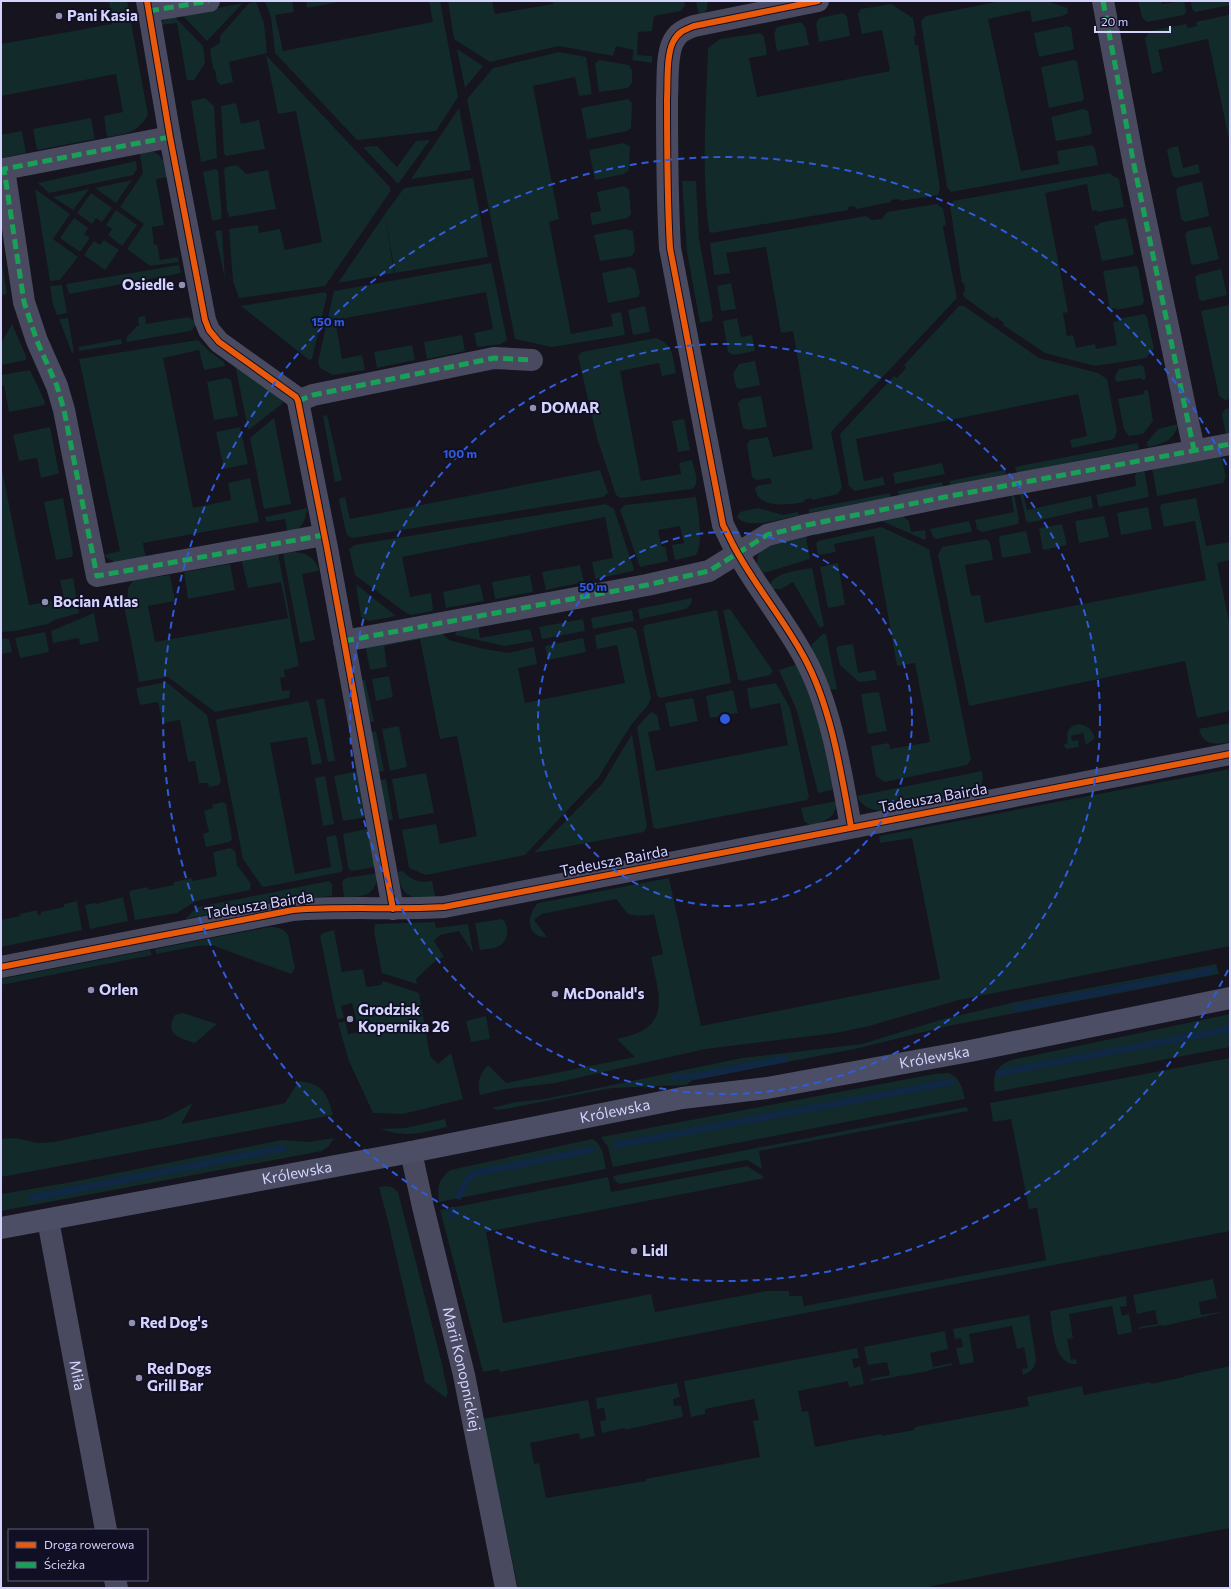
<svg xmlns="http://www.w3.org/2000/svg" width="1231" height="1589" font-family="Commissioner,sans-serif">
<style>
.green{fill:#122a29}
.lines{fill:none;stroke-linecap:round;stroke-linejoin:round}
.stream{stroke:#102844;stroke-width:7}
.street{stroke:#494a60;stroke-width:22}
.secondary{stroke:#4c4e65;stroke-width:22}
.quiet{stroke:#1a9f57;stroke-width:5;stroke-dasharray:10 5;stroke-linecap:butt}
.cycleway-casing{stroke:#110f24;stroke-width:8}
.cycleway{stroke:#e8590c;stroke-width:6}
.ring{fill:none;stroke:#2f5bdc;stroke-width:2;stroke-dasharray:7 5}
.poi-dot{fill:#9190b0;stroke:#110f24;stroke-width:1.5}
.labels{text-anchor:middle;stroke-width:3.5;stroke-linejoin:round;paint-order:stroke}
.poi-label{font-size:15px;font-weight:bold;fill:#d4d3fe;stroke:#110f24;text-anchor:start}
.street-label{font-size:15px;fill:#d4d3fe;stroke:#110f24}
.centre{fill:#2f5bdc;stroke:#110f24;stroke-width:2}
.ring-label{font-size:12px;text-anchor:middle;font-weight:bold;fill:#2f5bdc;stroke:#110f24;stroke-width:3.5;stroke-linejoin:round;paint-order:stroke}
</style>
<rect width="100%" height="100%" fill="#15141f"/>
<path class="green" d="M109,1h18l21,114c-11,18 -22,19 -41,22l-3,-21 19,-4 -7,-38 -115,22v-52l111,-20z
M266,1h26l2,11 -19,3 8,36 150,-29 -4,-21h11l18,96 -22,34 -79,9 -82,-87 -4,-36 -6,-15z
M306,1h38l-37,7z
M448,1h44l3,13 58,-10v-3h131l1,4 -4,6 -27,5 -2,15 -14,1 -1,23 15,1v7l-20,-3 2,-10 -18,-4 -3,10 -54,-10 -69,16 -36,-23z
M696,1h11c1,8 0,12 -8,15z
M1001,1h46l20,7 1,5 -6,3 -30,6 -2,-12 -42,9 33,152 38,-7 -2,-13 35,-6 3,3 3,17 -147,27 -4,-5 -26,-166 5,-5z
M1138,1h23l1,3 22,-3 2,10 -2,4 -37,7 -5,-5z
M1191,1h39v4l-35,7 -3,-3z
M256,2l8,21 3,30 -38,9 4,20 -12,3 -4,-3 -2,-12 -2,-1 -3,-20 10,-6v-7l29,-33z
M243,3l-36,38 -25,-26z
M891,4l22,14 3,17 -2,1 1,9h3l22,144 -2,6 -37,6 -1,-2 -9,1v2l-35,7 -1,-3 -7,1v3l-137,23 -2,-2c-8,-60 -3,-122 -1,-183l12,-9 40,-6 4,3 3,19 -18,3 8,39 133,-26 -8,-41 -20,4 -4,-20 3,-5z
M843,13l4,4 3,19 -31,6 -3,-18 3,-6z
M1228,15l2,1v128l-22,-105 -50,11 5,21 -11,3 -7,-36 5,-7 36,-7 2,4 9,-2 -1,-4z
M175,17l28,29 2,17 -11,17h-7l-10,-57 -17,2 4,-5z
M801,22l4,5 4,18 -32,6 -3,-17 3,-7z
M1067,26l4,2 3,21 -2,1 -33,7 -5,-24z
M457,49l26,17 -18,22z
M559,52l27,5 6,37 -13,2 -4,-19 -42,9 26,133 -10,3 22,112 42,-8 -2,-12 10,-2 4,23 -73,12 -37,-8 -48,-240 26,-31z
M266,55l124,132v5l-65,94 -86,12 -6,-17 -4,-52 29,-4 1,8 21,-4 5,21 37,-8 -26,-131 -18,3z
M599,60l30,5 3,5v13l-4,5 -29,4 -4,-28z
M1074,60l3,2 7,36 -2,3 -33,7 -8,-41z
M205,98l9,8 3,52 -16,4 -10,-61z
M628,99l4,4 -1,25 -4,3 -40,8 -6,-31z
M236,103l5,21 18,-4 6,29 -39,7 -2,-3 -3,-47z
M459,108l12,62 -60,9z
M1083,109l5,2 4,21 -2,3 -34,6 -5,-24z
M91,118l4,21 -58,11 -4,-21z
M22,131l4,22 -25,5v-23z
M430,140l-32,44 -35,-37 14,-1 20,21 19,-26z
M624,143l6,4 -1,23 -5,4 -29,6 -6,-30z
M1178,146l5,22 15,-4 2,9 -24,5 -4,-3 -5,-24 2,-3z
M139,149c22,2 24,7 28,28l-11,2 8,46 -12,2 2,18 3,-1 3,16 18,-3 1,5 -29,4 -23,-17 17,-25 -24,-17 23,-34z
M136,161l1,8 -4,6 -84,18 -11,-10z
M237,165l9,9 22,-4 8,39 -46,8 -3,-6 -3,-41 2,-3z
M216,169l2,2 4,46 -1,2 -9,2 -9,-49z
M1109,173l10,6 5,28 -27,5v-2l-5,1 -5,-27 -42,9 23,119 -5,1 4,23 6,-1 3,13 19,-4 1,5 21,-4 -4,-23 5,-1v-2l26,-5 3,3 7,32 -8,9 -51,8 -50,-13 -42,-28 1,-2 -8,-6 -2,2 -30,-22 -1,-5 2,-1 -1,-8h-2l-12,-77 3,-5z
M473,178l15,79 -93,16 -10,-59 19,-26z
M132,180l-16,23 -21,-15z
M682,181h14l3,57 14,78 -2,5 -11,2 -13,-71z
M1202,181l7,35 -24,6 -4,-3 -5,-29 2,-3z
M624,186l5,3 2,25 -4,4 -35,7 -2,-12 11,-2 -4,-19z
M35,189l35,25 -17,25 25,18 -18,23 -10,1z
M89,189l-16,21 -20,-13z
M91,193l21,15 -10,14 -6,-4 -4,6 -15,-11z
M937,204l6,5 3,15 -3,3 14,71 -126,134 11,55 -4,7 -26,6 -1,-2 -7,2v2c-15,3 -45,7 -49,-13l2,-3 15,-3 -2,-5 -13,2 -5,-3 -5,-33 3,-4 18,-3 5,20 40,-8 -20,-118 -12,2 -15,-86 -40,6 4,20 -16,2 -4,-32 156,-27 6,4 10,-1 5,-7z
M116,210l21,15 -15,21 -14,-11 4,-6 -6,-4z
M385,214l9,59 -56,10z
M74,218l14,10 -4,6 6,4 -10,14 -20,-14z
M1125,218l2,2 7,33 -1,2 -31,6 -8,-35 5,-1v-2z
M1211,226l8,33 -25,6 -3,-2 -6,-28 3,-4z
M625,229l8,2 2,20 -3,5 -32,5 -6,-26z
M222,230l3,50 -10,-49z
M104,240l15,10 -14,20 -21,-15 10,-14 6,4z
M1,257l6,37 -6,1z
M491,263l16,77 -6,4 -24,3 -3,-14 19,-4 -7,-37 -151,28 7,39 20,-4 3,15 -32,5 -13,-7 -2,-6 16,-71z
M179,265l2,8 -112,21 -3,-10z
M1135,266l3,1 6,34 -2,4 -26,5v-2l-6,1 -7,-38z
M630,267l5,3 5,23 -2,4 -30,6 -6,-30z
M1221,269l6,26 -25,6 -3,-2 -4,-22 2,-2z
M731,283l5,26 -15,2 -4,-25z
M62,285l5,28 -10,2 -4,-10 -3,-19z
M325,292l2,3 -15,64 -3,1 -68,-54z
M1229,305l1,7v87l-5,1 -6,-4 -18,-85z
M645,306l5,26 -17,3 -5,-25z
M959,306h5l75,52 59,15 9,6 10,53 -3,7 -42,9 -2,-8 17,-4 -9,-42 -222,45 8,42 19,-4 2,8 -30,6 -6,-5 -9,-52 54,-58 3,2 9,-10 -2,-3z
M145,316l1,8 43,-7 5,4 1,4 -2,4 -3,2 -63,11 -1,-4 11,-12h2l-1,-9z
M68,318l6,34 -2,1 -13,-34z
M737,318l4,19 11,-2 3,16 -21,4 -6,-3 -5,-31z
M12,324l14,32v4l-25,5v-22z
M462,335l3,16 -38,8 -3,-17z
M656,338c18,6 17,20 20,35l-14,3 -3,-13 -39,8 21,110 40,-7 -2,-11 13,-3c2,8 9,24 0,29l-71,9 -5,-3 -19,-57 -19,-82 4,-4z
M121,339l1,5 -43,7v-4z
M198,340l11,11 15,11 1,4 -21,4 -5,-20 -36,8 30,150 38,-8 -3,-17 22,-5 9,44 -116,21 4,21 -33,-2 -11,-7 17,-4 -41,-192z
M412,345l3,15 -38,8 -3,-16z
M755,361l5,24 -20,4 -4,-2 -3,-13 6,-10z
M235,364l46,35 2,4 -33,26h-2z
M1141,365l3,2 2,12 -4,1 -1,-2 -25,4 -1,-5 4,-8z
M30,370l15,32 -1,3 -35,7 -5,-27 -3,1v-11z
M226,378l5,2 7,36 -24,4 -7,-38z
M1148,390l5,31 -10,13 -14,2 -5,-7 -6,-30 26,-5 -1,-3z
M761,396l6,31 -19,3 -5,-2 -5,-25 4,-4z
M1230,408v26l-4,1 -4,-21 3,-5z
M327,415l15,65 -7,2 -12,-66z
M274,418l17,86 -27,5 -14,-71z
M684,419l6,31 -12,2 -6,-31z
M1178,424c-3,16 -15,20 -30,23l-1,-5 11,-13z
M50,427l9,46 -2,1 -16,4 -4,-20 -18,3 -6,-26z
M240,427l8,37 -24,5 -8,-37z
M1138,443l1,6 -122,24 -2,-6z
M1221,454l5,24 -3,5 -66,13 -5,-29z
M942,463l3,11 -50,10 -2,-11z
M1,465l28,140 35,-6 -4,-19 13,-2 6,35 -25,7 -6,4 -33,7 -14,1z
M1144,468l5,29 -50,10 -3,-12 40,-9 -1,-10 3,-6z
M600,470l8,23 -5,4 -250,41 -5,-2 -2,-4 -7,-31 1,-3 5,-1 5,22z
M1004,470l2,4 -56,12 -1,-5z
M942,482l1,5 -44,9 -1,-5z
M890,493l1,4 -82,16v-4z
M1023,493l4,17 64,-14 2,12 -65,15 -2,-3 -6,-26z
M1011,494h3l5,26 -1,4 -36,8 -5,-3 -2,-9 39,-8z
M696,497c2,15 8,45 0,58l-21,5 -3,-15 12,-2 -4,-17 -22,4 4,17 3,-1 3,15 -28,6 -20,-57 5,-5z
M63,498l10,55 -1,4 -16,3 -12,-58z
M1196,498l10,48 24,-4v18l-13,3 13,63v85l-33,7 -12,-57 -216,45 -31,-151 4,-8 44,-8 4,3 3,18 -28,5 6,31 9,-1 5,28 221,-43 -11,-59 -31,6 -4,-20 2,-3z
M606,504l8,5 20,60 -1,2 -37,8 -1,-2 -3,-15 21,-4 -8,-41 -203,40 8,40 21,-4 2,16 -1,2 -20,4 -6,-2 -51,-38 -6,-26 5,-4z
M1148,507l4,22 -31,6 -4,-22z
M307,508c-1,13 -6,22 -19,26l-3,-15 -18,3 -2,-5z
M758,508l25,7 15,-3 1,3c-15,3 -51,16 -62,2l3,-5z
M901,515l8,6 2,11 14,-2 1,8 -1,2 -43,-19 -66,14 -1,-2z
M1104,516l5,21 -30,6 -4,-22z
M969,521l3,10 -2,1 -34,7 -3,-2 -3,-8z
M1062,524l5,21 -24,5 -4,-22z
M881,527l48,22 42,210 -4,6 -82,17 -9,-6 -5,-28 1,-2 17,-3 1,6 40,-7 -15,-79 -18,3 -23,-130 -40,8 2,8 -18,3 -2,-11 2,-3z
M1026,531l5,22 -29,5 -3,-20 1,-2z
M806,536l4,23 -46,14 -7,-6c0,-6 0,-13 4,-18 7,-9 33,-11 45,-13z
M292,552c13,0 24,5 27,19l-17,3 13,66 -15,3 -17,-89z
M278,553l21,113 -15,4 1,7 -5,1 2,13 8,-1 -1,8 -74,14 -47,-35 -29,5 -14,-71 3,-16v-7l5,-8 37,-5 5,26 -27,5 7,36 133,-24 -7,-36 -33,6 -6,-26v-3z
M838,563l7,42 -17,3 -8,-41z
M230,564l5,26 -47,9 -4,-27z
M580,565l4,17 -38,8 -4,-18z
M812,568l12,58 -4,2 -27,-46 -12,7h-8l-3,-4c4,-13 31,-15 42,-17z
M530,575l3,17 -38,7 -3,-17z
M356,584l40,32 -27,5 -8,-4z
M480,584l4,17 -38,7 -3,-16z
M692,598l-1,6 -5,5 -46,10 -2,-10z
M730,609l43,62 -3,4 -28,6 -4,-2 -15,-69z
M632,610l2,11 -41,8 -2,-11z
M717,610l14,73 -71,15 -3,-3 -14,-66 2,-4z
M94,613l5,28 -19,4 -1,-7 -26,5 -2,-12z
M583,619l2,12 -43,8 -3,-12z
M478,624l2,14 50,-9 3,12 -28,5 -50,-11 4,-8z
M631,627l5,3 15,68 -3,7 -17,20 -33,53 -73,77 -99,20 -17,-7 -7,-38 34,-6 4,20 37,-8 -20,-100 -17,3 -20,-100 -36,7 3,21 -17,3 -5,-25 74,-15 10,10 35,9 25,4 25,-6 3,17 -19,4 7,35 100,-20 -8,-38 -20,4 -2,-14z
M45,632l4,20 -29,6 -5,-20z
M823,634h3l11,55h-8l-17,-39v-6z
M1,638l8,1 3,13 -11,2z
M583,638l3,14 -38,8 -3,-14z
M853,644l5,29 17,-3 2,10 -18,2 -19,-17 -4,-17 3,-2z
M795,665l6,3 12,28 22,93 -17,4 -21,-82 -18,-41z
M389,676l4,21 -17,4 -4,-22z
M365,680l9,41 -5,2 -8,-42z
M166,682l41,33 14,66 -2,4 -10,2 -1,-4h-9l-4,-22 -7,1 -8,-42 -17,3 -5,-21 -18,3 -4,-17z
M776,683l14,25 19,88 -2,4 -150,29 -4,-2 -16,-100 14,-15 6,3 3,15 -12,2 8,39 132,-26 -8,-42 -30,6 -3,-21z
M733,690l5,23 -28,5 -4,-22z
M879,692l8,39 -19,3 -7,-40z
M324,698l11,63 -7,1 -12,-62z
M693,698l5,23 -28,6 -5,-24z
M307,701l2,2 13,60 -10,2 -5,-28 -37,6 25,131 36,-7 -5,-30 10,-2 7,34 -2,3 -77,15 -2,-1 -19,-27 -27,-137 1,-3z
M1230,723v19c-14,3 -27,4 -31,-13z
M1078,724c9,1 14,5 17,14l-9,7 -3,-12 -12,3 1,5 6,-1 1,7 -12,2 -4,-4 5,-2c-2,-10 -1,-16 10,-19z
M399,726l8,41 -17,4 -8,-42z
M376,731l8,40 -5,1 -9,-40z
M632,734l15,93 -3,5 -110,21 68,-69z
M1230,769v177l-271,54 -90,26 -33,7 -131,16 -150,34 -49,6 -26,6c-3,-12 -1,-20 8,-30l18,18 129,-26 -18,-18c55,-11 43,-39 34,-82l12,-3 -9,-40c-10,2 -17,2 -26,0l-12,-15 -74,15 -8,6 13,17c-21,1 -21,-22 -9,-34l131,-25 32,148 239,-47 -28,-141 -32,5 -1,-7z
M359,771l8,46 -24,4 -9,-45z
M982,771c2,11 0,15 -8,22l-92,18c-11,-1 -20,-4 -25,-15z
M426,773l8,40 -35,6 -7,-40z
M325,776l9,48 -11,2 -8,-48z
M386,779l7,41 -6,1 -7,-41z
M837,801c-1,17 -12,21 -27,24l-6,-4 -3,-13z
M222,802l4,2 6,35 -3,3 -23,5 -3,-13 6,-2 -5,-21 9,-3 -1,-3z
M370,828l6,39 -25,4 -3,-4 -5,-33z
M230,848l5,3 2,14 14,19 -1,6 -54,11 -19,12 -42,7 -6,-29 19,-4 1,3 25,-5v-3l18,-4 1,3 24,-5 -4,-24z
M403,871c8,10 18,12 29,10l4,18c-24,-1 -35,0 -38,-27z
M378,873c-2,23 -14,24 -34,24l-2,-15 4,-4z
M329,881l3,3v12l-47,4 -100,19 13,-12z
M123,897l5,24 -38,8 -5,-24 10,-2 1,1z
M77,901l5,29 -81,17v-27l19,-4v-2l17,-4 1,5h3v-3l23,-5v-3z
M502,919c8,6 7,22 -3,27 -5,3 -13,3 -19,4l-5,-27z
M435,922l1,6 32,-4 5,29 -14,-22 -19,4 -6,6 10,16 -9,4 -19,18 1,5 -35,-11 -8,-42 1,-7z
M269,927c8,0 15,1 19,8l7,33 -4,6 -79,-29 -15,1 -41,8 -1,-5z
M334,930l8,42 21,-3 3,17 2,1 13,-2 2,-4 36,12 11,63 8,8 13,-11 12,46 -60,15 -30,-1 -24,-52 -11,-38 7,-2 3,13 11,-2 -7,-29 -11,3 3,12 -7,1 -17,-83 3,-3z
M150,950l2,5 -151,30v-6z
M1216,964l3,10 -271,52 -93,23 -162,31 -7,5 -74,3 -106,21 -9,1 -6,-2 25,-6 29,-3 197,-41 120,-14 78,-24 75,-18z
M183,1013l34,11 -22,19c-15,-5 -31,-8 -20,-28z
M1230,1014v33l-235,45c-3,-15 0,-26 16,-32z
M486,1016l4,23 -19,3 -5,-21z
M1230,1058v173l-730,141 -1,-3 -16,3 -43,-162 168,-33 3,15 136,-26 16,10 1,2 -14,3 -264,51 17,91 148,-29 4,18 111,-21h23v5h13l2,10 242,-46 -9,-52 -8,1 -18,-90 -18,3 -3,-19z
M948,1073c12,4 14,14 17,26l-352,68 -5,-20 -7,-10 333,-63z
M299,1081c24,3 28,12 34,34l-332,62v-38l14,-1 23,5 16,-1 109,-23 30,-16 -12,21 91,-18 13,-3z
M967,1107l1,4 -209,40 3,18 -15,-9 -127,24 -6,-4 -1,-4z
M445,1119l2,8c-25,6 -41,11 -67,2l25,-1z
M334,1138l-5,8 -7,5 -321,60v-17l71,-12 210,-42 26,2z
M592,1139c11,5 12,19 14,30l-167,33c-2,-16 -1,-21 11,-32z
M386,1186l6,1 6,5 44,172 6,29 -2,5 -21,-16 -36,-157 -10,-38z
M1213,1279l4,19 -18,4 2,13 19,-3v1l-57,13 -1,-1 -23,4v-2l19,-3 -3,-14 -18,4 -4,-19z
M1126,1296l1,10 -7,1 2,9 7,-2 3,18 -14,3 -6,-29 -43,8 4,24 -6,1 4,21 5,-1 1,5c-24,2 -24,-36 -27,-53z
M1029,1315l7,45c-1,8 -5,12 -13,15l-1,-6 6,-1 -4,-21 -7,2 -5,-23 -43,8 5,28 -14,3 -4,-17 7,-1 -2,-9 -6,1 -2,-10z
M945,1331l3,18 -18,4 3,14 19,-4v2l-23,5v1l-58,10 -1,-2 20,-4 -3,-13 -19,3 -4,-18z
M857,1348l2,10 -7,1 2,9 6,-2 4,18 -15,3 -1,-6 -50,10 4,21 6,-1 7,36 66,-13 1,2 32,-6 1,-3 114,-21 -2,-9 55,-11 2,9 66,-13 1,2 33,-7v-1l46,-10v162l-308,60h-404l-35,-169 105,-19 7,36 -15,3 -1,-6 -49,10 4,21 5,-1 7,35 100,-17v-2l114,-22 -7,-36 6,-1 -5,-21 -49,10v5l-14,3 -7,-36z
M677,1383l3,14 -7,2 1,7 7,-1 2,12 -58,13v-2l-23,5 -2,-12 6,-1 -2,-12 -7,1 -1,-11z"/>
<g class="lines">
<path class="stream" d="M1017,1008l194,-37
M999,1073l231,-44
M674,1077l23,-1 87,-17
M617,1145l334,-63
M459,1196c5,-9 8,-20 17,-23l115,-23
M32,1198l251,-50
M451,1216l2,-6"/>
<g class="street">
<path d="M147,1l23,136 35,183 4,10 10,12 77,55 2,4 29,147 66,361"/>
<path d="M818,1l-124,25c-10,4 -16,6 -21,16 -7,14 -5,41 -6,57 0,50 0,99 3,149l53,277c5,9 9,19 14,27 20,36 47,68 67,105 27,49 37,115 47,170"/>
<path d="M1103,1l31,164 60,285"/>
<path d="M149,11l60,-10"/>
<path d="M170,137l-166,32 20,133 13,39 20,45 7,24 33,166 227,-41"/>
<path d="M298,401l15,-6 181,-37 38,2"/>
<path d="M344,641l303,-56 62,-14 58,-36 40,-10 138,-28 285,-53"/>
<path d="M1,967l292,-57c51,-4 101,0 151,-3l786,-153"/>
<path id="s1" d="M411,1152l12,55 41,168 42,213"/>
<path id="s2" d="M48,1220l58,310"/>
<path d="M115,1580l2,8"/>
</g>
<path class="secondary" id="s3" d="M1,1228l410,-76 271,-54 85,-10 203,-37 260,-53"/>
<path class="quiet" d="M1103,1l31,164 60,285
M149,11l60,-10
M170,137l-166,32 20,133 13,39 20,45 7,24 33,166 227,-41
M298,401l15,-6 181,-37 38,2
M344,641l303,-56 62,-14 58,-36 40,-10 138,-28 285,-53"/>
<defs>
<path id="cycleway" d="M147,1l23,136 35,183 4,10 10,12 77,55 2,4 29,147 66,361
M818,1l-124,25c-10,4 -16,6 -21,16 -7,14 -5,41 -6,57 0,50 0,99 3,149l53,277c5,9 9,19 14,27 20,36 47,68 67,105 27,49 37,115 47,170
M1,967l292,-57c51,-4 101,0 151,-3l786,-153"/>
</defs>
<use href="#cycleway" class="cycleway-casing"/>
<use href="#cycleway" class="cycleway"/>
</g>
<g class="ring">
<circle cx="725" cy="719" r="187"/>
<circle cx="725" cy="719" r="375"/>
<path d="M1228 970A562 562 0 1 1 1228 468"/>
</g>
<g class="poi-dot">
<circle cx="59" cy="16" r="4"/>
<circle cx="182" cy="285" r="4"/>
<circle cx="533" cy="408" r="4"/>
<circle cx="45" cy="602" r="4"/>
<circle cx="91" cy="990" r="4"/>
<circle cx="555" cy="994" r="4"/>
<circle cx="350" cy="1019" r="4"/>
<circle cx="634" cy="1251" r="4"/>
<circle cx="132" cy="1323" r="4"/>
<circle cx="139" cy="1378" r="4"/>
</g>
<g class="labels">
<g class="poi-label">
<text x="67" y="21">Pani Kasia</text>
<text x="174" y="290" text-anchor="end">Osiedle</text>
<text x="541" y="413">DOMAR</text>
<text x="53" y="607">Bocian Atlas</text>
<text x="99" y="995">Orlen</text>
<text x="563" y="999">McDonald's</text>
<text x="358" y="1015">Grodzisk<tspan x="358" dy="17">Kopernika 26</tspan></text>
<text x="642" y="1256">Lidl</text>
<text x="140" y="1328">Red Dog's</text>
<text x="147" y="1374">Red Dogs<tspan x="147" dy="17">Grill Bar</tspan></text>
</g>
<g class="street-label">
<text transform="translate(933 798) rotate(-10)" y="5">Tadeusza Bairda</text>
<text transform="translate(614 861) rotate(-11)" y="5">Tadeusza Bairda</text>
<text transform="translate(259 905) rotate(-9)" y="5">Tadeusza Bairda</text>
<text dy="5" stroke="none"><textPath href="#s3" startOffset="949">Królewska</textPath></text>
<text dy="5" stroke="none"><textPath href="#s3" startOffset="625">Królewska</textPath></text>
<text dy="5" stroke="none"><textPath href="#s3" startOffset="301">Królewska</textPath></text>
<text dy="5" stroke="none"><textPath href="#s1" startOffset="223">Marii Konopnickiej</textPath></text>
<text dy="5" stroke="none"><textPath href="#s2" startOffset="158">Miła</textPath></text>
</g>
</g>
<circle cx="725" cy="719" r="6" class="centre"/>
<g class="ring-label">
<text x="328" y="326">150 m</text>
<text x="460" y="458">100 m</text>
<text x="593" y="591">50 m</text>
</g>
<rect width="1231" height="1589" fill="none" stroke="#d4d3fe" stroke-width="4"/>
<rect x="8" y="1529" width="140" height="52" fill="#110f24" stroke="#5f5d7b"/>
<rect x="16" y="1542" width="20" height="6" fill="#e8590c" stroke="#5f5d7b"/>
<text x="44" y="1549" font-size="12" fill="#d4d3fe">Droga rowerowa</text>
<rect x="16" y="1562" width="20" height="6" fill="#1a9f57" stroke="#5f5d7b"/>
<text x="44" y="1569" font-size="12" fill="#d4d3fe">Ścieżka</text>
<path d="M1095 26v6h75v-6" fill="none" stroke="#d4d3fe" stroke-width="2"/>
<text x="1101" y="26" font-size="12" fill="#d4d3fe" stroke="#110f24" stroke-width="3" paint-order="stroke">20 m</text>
</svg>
